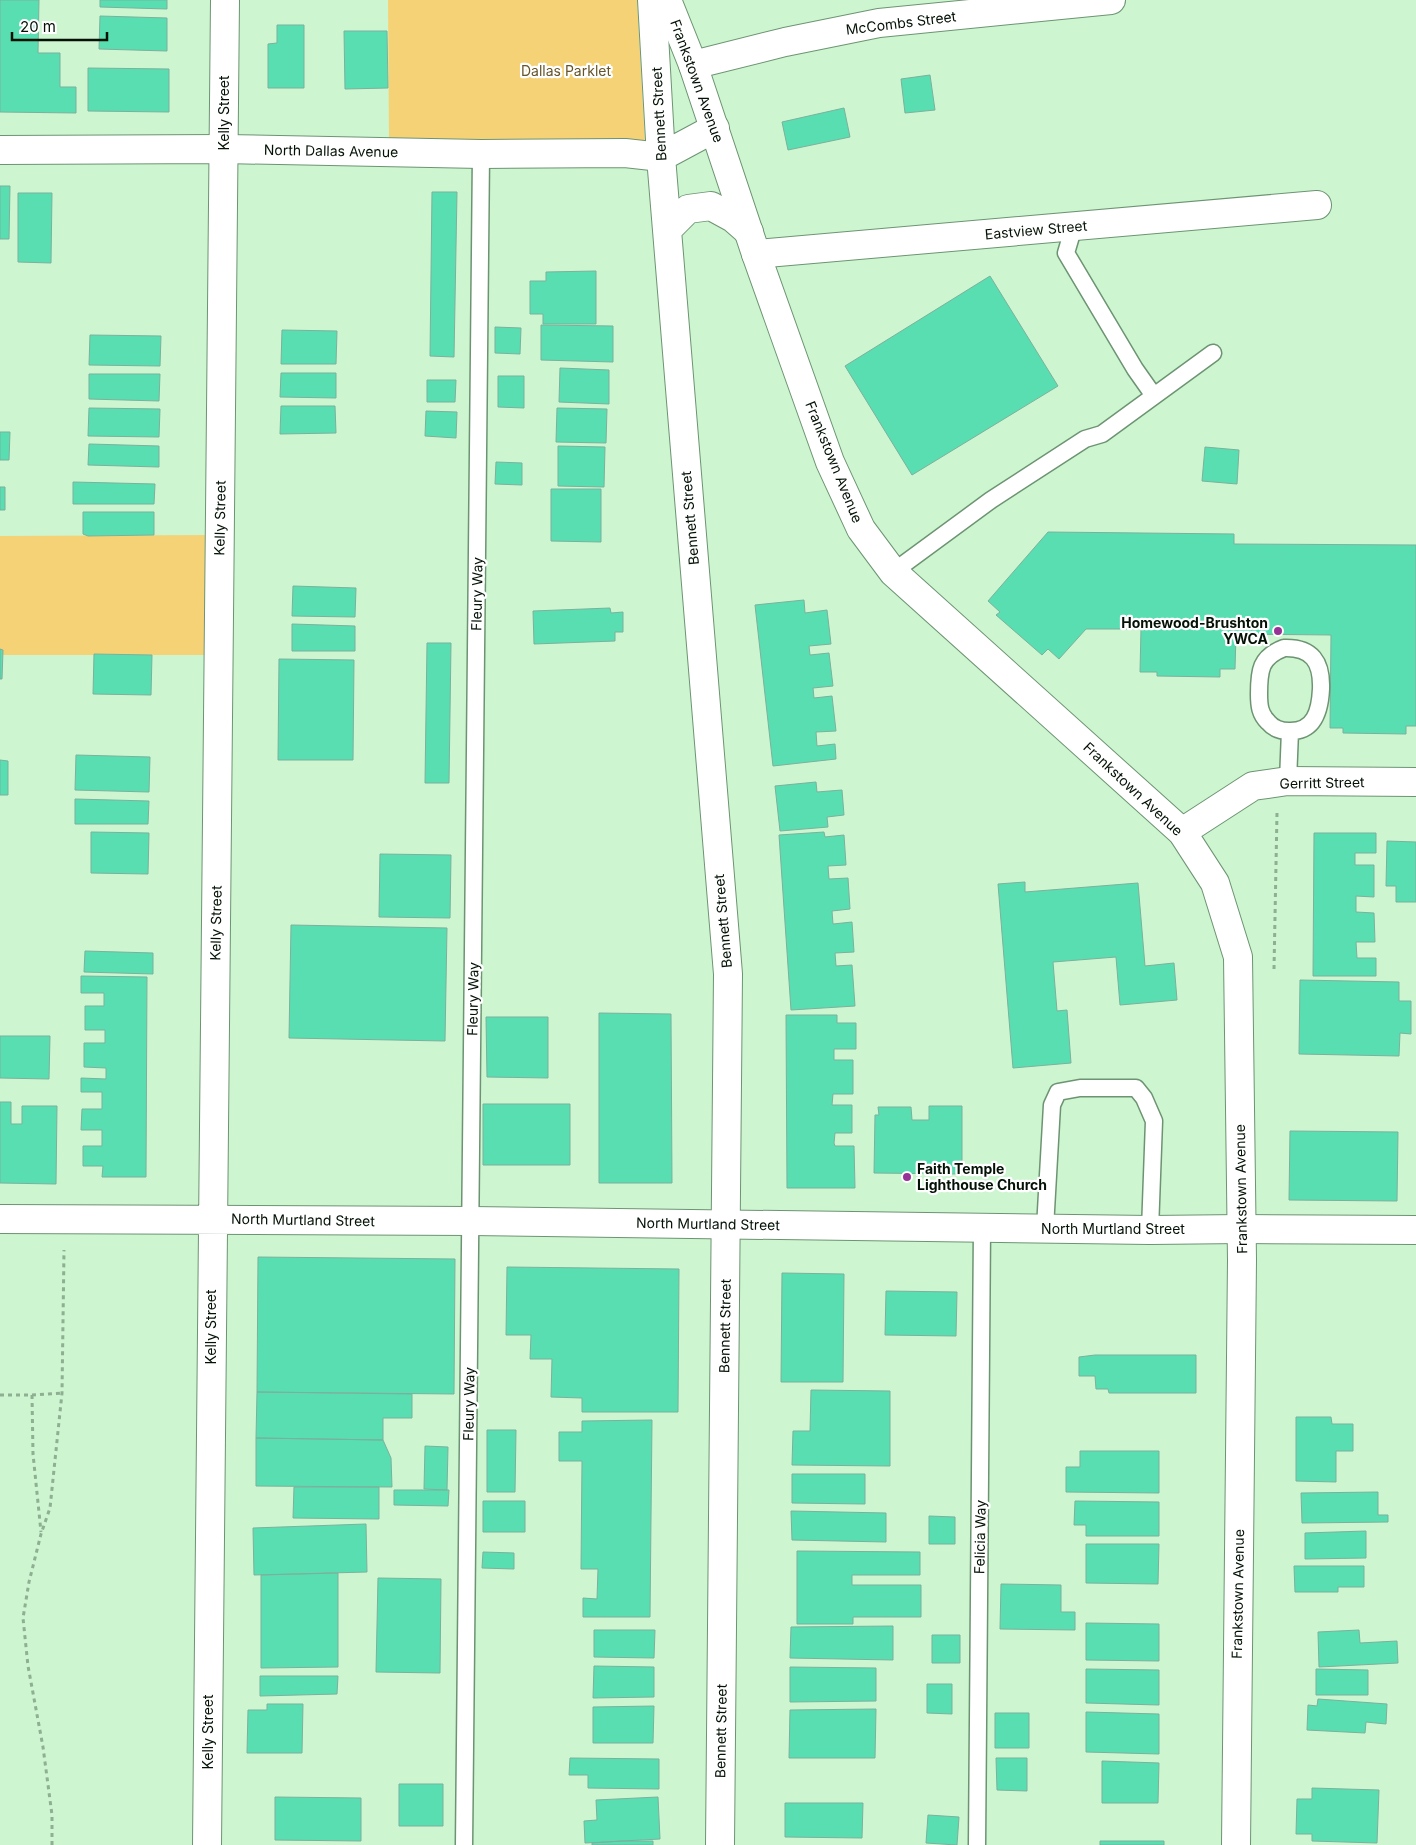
<svg xmlns="http://www.w3.org/2000/svg" width="1416" height="1845" font-family="Inter,sans-serif">
<style>
.green{fill:#f6d277}
.building{fill:#59deb2;stroke:#7bb19c}
.lines{fill:none;stroke-linecap:round;stroke-linejoin:round}
.service-casing{stroke:#6d9472;stroke-width:19}
.minor-casing{stroke:#6d9472;stroke-width:30}
.tertiary-casing{stroke:#6d9472;stroke-width:30}
.secondary-casing{stroke:#6d9472;stroke-width:30}
.path{stroke:#8eaf91;stroke-width:3;stroke-dasharray:4 4;stroke-linecap:butt}
.service{stroke:#fff;stroke-width:16}
.minor{stroke:#fff;stroke-width:28}
.tertiary{stroke:#fff;stroke-width:28}
.secondary{stroke:#fff;stroke-width:28}
.poi-dot{fill:#973297;stroke:#fff;stroke-width:2}
.labels{text-anchor:middle;stroke-width:4.5;stroke-linejoin:round;paint-order:stroke}
.street-label{font-size:14px;fill:#041206;stroke:#fff}
.park-label{font-size:14px;fill:#665529;stroke:#fff}
.poi-label{font-size:14px;font-weight:bold;fill:#041206;stroke:#fff;text-anchor:end}
</style>
<rect width="100%" height="100%" fill="#ccf5d0"/>
<path class="green" d="M388,0h249l8,143 -256,-4z
M211,535l-1,120h-210v-119z"/>
<path class="building" d="M0,0h39l-1,53h22v34h16v26l-76,-1z
M100,0h67v9l-67,-2z
M100,16l67,2v33l-68,-2z
M277,25h27v63h-36v-44l9,-1z
M344,31h43l1,57 -43,1z
M88,68l81,1v43l-81,-1z
M930,75l5,35 -30,3 -4,-34z
M844,108l6,29 -62,13 -6,-28z
M0,186h10l-1,53h-9z
M432,192h25l-3,165 -24,-1z
M18,193h34l-1,70 -33,-1z
M596,271v53h-53v-10h-13v-33h16v-9z
M990,276l68,110 -146,89 -67,-109z
M541,325l72,1v36l-72,-2z
M495,327l26,1 -1,26 -25,-1z
M282,330l55,1 -1,33h-55z
M90,335l71,1 -1,30 -71,-1z
M560,368l49,2v34l-50,-2z
M281,373h55v25l-56,-1z
M89,374h71l-1,27 -70,-2z
M498,376h26v32l-26,-1z
M427,380h29l-1,22h-28z
M281,406h54l1,27 -56,1z
M89,408l71,1 -1,28 -71,-1z
M557,408l50,1 -1,34 -50,-1z
M426,411l31,1 -1,26 -31,-2z
M0,432h10l-1,28h-9z
M89,444l70,2v21l-71,-2z
M558,446l47,1 -1,40 -46,-1z
M1205,447l34,3 -2,34 -35,-3z
M496,462l26,1v22l-27,-1z
M73,482l82,2 -1,20h-81z
M0,487h5v23h-5z
M551,489h50v53l-50,-1z
M83,512h71v23l-66,1 -5,-2z
M1048,532l186,2v10l182,1v181h-10v8l-63,-1v-5h-13l1,-93 -95,-1 -1,35h-15v8l-63,-1v-4h-17l1,-43h-55l-27,30 -11,-10 -6,6 -46,-40 4,-3 -12,-11z
M293,586l63,2 -1,29 -63,-1z
M804,600l1,13 22,-3 4,34 -22,2 1,9 19,-2 4,33 -20,2 1,10 18,-2 4,35 -20,1 1,14 18,-2 1,15 -63,7 -18,-161z
M610,608l1,5 12,-1v20h-8v9l-81,3 -1,-33z
M292,624l63,2v25h-63z
M427,643h24l-2,140h-24z
M0,649l3,1 -1,29h-2z
M94,654l58,1 -1,40 -58,-1z
M279,659l75,1 -1,100h-75z
M76,755l74,2 -1,35 -74,-2z
M0,760l8,1v34h-8z
M816,782l1,10 25,-2 2,25 -17,2 1,10 -48,4 -5,-45z
M75,799l74,2 -1,23h-73z
M91,832l58,1 -1,41 -57,-1z
M824,832l1,5 19,-2 2,30 -18,1 1,13 19,-1 2,31 -18,2 1,13 19,-2 2,30 -19,1 1,13 16,-1 3,41 -64,4 -12,-175z
M1314,833h62v20h-21v12h19v32l-18,-1v16l18,1 1,29h-19l1,16h19v18h-63z
M1387,841l29,1v60h-20v-16h-10z
M380,854l71,1 -1,63 -71,-1z
M1025,882v10l113,-9 7,83 29,-3 3,37 -57,5 -4,-48 -63,5 4,49 10,-1 4,53 -58,5 -15,-184z
M291,925l156,3 -2,113 -156,-3z
M85,951l68,2v21l-69,-2z
M81,976l66,1 -1,200h-44l1,-11h-20v-20h19v-16h-21l1,-21h20v-17h-21v-14l25,1v-11l-22,-1v-24h21v-13h-20v-24h19v-13h-23z
M1300,980l99,2v19h12v33l-11,-1 -1,23 -100,-2z
M599,1013l72,1 1,169h-73z
M786,1015h51v8h19v26h-22v11h19v34h-20l-1,11h20v28h-17l-1,10 1,3h19l1,42h-68z
M486,1017h62v61l-61,-1z
M0,1036h50l-1,43 -49,-1z
M0,1102h11v22h11v-18h35l-1,78 -56,-1z
M483,1104h87v61h-87z
M929,1106h33v68l-88,-1 1,-58h4l-1,-8h33l1,13h17z
M1290,1131l108,1 -1,69 -108,-1z
M258,1257l197,2 -1,135 -197,-2z
M507,1267l172,2 -1,143h-96v-14l-31,-1 1,-38h-22l1,-24h-25z
M782,1273l62,1 -1,108h-62z
M886,1291l71,1 -1,44 -71,-1z
M1095,1355h101v38h-87l-1,-4h-12l-1,-13h-16v-19z
M811,1390l79,1v75l-98,-1 1,-34h17z
M257,1392l155,2v24h-29v22l-127,-2z
M1296,1417h35l1,7h21v27h-17v31l-40,-1z
M652,1420l-2,197h-67v-19l14,1 1,-30h-17l1,-108h-23v-29h23v-11z
M487,1430h29l-1,62h-28z
M256,1438l127,2 8,18 1,29 -136,-1z
M425,1446l23,1 -1,43 -23,-1z
M1080,1451h79v42l-93,-1v-25h14z
M792,1474h73v30l-73,-1z
M294,1487h85v32l-86,-1z
M394,1490h55l-1,16 -54,-1z
M1378,1492v23h10v7l-86,1 -1,-30z
M483,1501h42v31h-42z
M1075,1501l84,1v34h-73v-11h-12z
M791,1511l95,2v29l-94,-2z
M929,1516l26,1v27h-26z
M366,1524l1,48 -113,3 -1,-47z
M1366,1531v27l-61,1v-26z
M1086,1544h73l-1,40 -72,-1z
M797,1551l123,1v23h-68v10h69v32h-68v7h-56z
M483,1552l31,1v16l-32,-1z
M1294,1566h70v21h-26v5h-43z
M338,1573v94l-77,1v-93z
M378,1578l63,1 -1,94 -64,-1z
M1001,1584l60,1v27h14v18l-75,-1z
M1086,1623l73,1v37l-73,-1z
M893,1626v34l-103,-2 1,-31z
M594,1630h61l-1,28 -60,-1z
M1359,1630l1,13 37,-2 1,22 -79,4 -1,-35z
M932,1635h28v28h-28z
M594,1666l60,1v30l-61,1z
M790,1667l86,1v33l-86,1z
M1086,1669l73,1v35l-73,-2z
M1316,1669l52,1v25h-52z
M260,1676h78l-1,18 -77,2z
M927,1684h25v30l-25,-1z
M1318,1699l69,5 -1,20 -20,-2 -1,11 -58,-3 1,-25 9,1z
M267,1704h36l-1,49h-55l1,-43h19z
M654,1706l-1,37h-60v-36z
M876,1709l-1,49h-86l1,-48z
M1086,1712l73,2v40l-73,-2z
M995,1713h34v35h-34z
M570,1758l89,1v30l-71,-1v-13h-19z
M996,1758h31v33l-30,-1z
M1102,1761l57,2 -1,40h-56z
M399,1784h44v42h-44z
M1312,1788l67,2 -2,53 -65,-2v-7h-16l1,-35h15z
M275,1797l86,1v43l-86,-1z
M658,1797l2,42 -75,4 -1,-22 13,-1 -1,-20z
M785,1803h78l-1,35 -77,-1z
M928,1815l31,2 -2,28 -31,-2z
M623,1841h30v4h-61v-2z
M1100,1841h64v4h-64z"/>
<g class="lines">
<defs>
<path id="service" d="M1074,226l-8,27 69,116 19,27
M893,572l98,-72 94,-61 17,-5 111,-81
M1284,648c28,-1 38,14 37,41 -1,21 -6,43 -32,42 -8,0 -16,-3 -21,-9 -8,-8 -9,-16 -9,-28 0,-23 1,-37 25,-46z
M1288,781l2,-50
M1045,1228l7,-123 6,-13 22,-4h56l8,10 10,23 -4,109
M464,1845l17,-1691
M977,1845l5,-617"/>
<path id="minor" d="M693,65l92,-23 94,-19 232,-23
M756,254l561,-49
M1182,832l71,-46 35,-5 128,1
M0,1219l471,2 679,9 92,-1 174,1
M207,1845l18,-1845"/>
<path id="tertiary" d="M667,0l26,65 63,189 74,208 31,67 32,43 289,260 33,51 23,74 4,303 -6,585"/>
<path id="secondary" d="M652,0l9,157 67,817 -8,871
M0,150l224,-1 257,5 144,-1 36,4
M661,157l54,-29
M667,230l21,-21 23,-3 22,12 16,14"/>
</defs>
<use href="#service" class="service-casing"/>
<use href="#minor" class="minor-casing"/>
<use href="#tertiary" class="tertiary-casing"/>
<use href="#secondary" class="secondary-casing"/>
<path class="path" d="M1274,969l3,-156
M0,1395h32l1,59 8,78
M32,1395l30,-2
M52,1845v-30l-9,-68 -15,-81 -5,-48 6,-36 12,-48 9,-26 12,-115 2,-143"/>
<use href="#service" class="service"/>
<use href="#minor" class="minor"/>
<use href="#tertiary" class="tertiary"/>
<use href="#secondary" class="secondary"/>
</g>
<g class="poi-dot">
<circle cx="1278" cy="631" r="5"/>
<circle cx="907" cy="1177" r="5"/>
</g>
<g class="labels">
<g class="street-label">
<text transform="translate(901 23) rotate(-7)" y="5">McCombs Street</text>
<text transform="translate(697 81) rotate(70)" y="5">Frankstown Avenue</text>
<text transform="translate(224 113) rotate(-90)" y="5">Kelly Street</text>
<text transform="translate(659 114) rotate(-93)" y="5">Bennett Street</text>
<text transform="translate(331 151) rotate(1)" y="5">North Dallas Avenue</text>
<text transform="translate(1036 230) rotate(-5)" y="5">Eastview Street</text>
<text transform="translate(834 462) rotate(68)" y="5">Frankstown Avenue</text>
<text transform="translate(220 518) rotate(-89)" y="5">Kelly Street</text>
<text transform="translate(690 518) rotate(-95)" y="5">Bennett Street</text>
<text transform="translate(477 594) rotate(-89)" y="5">Fleury Way</text>
<text transform="translate(1322 783) rotate(-1)" y="5">Gerritt Street</text>
<text transform="translate(1133 789) rotate(43)" y="5">Frankstown Avenue</text>
<text transform="translate(723 921) rotate(-95)" y="5">Bennett Street</text>
<text transform="translate(216 923) rotate(-89)" y="5">Kelly Street</text>
<text transform="translate(473 999) rotate(-89)" y="5">Fleury Way</text>
<text transform="translate(1241 1189) rotate(-91)" y="5">Frankstown Avenue</text>
<text transform="translate(303 1220) rotate(1)" y="5">North Murtland Street</text>
<text transform="translate(708 1224) rotate(1)" y="5">North Murtland Street</text>
<text x="1113" y="1234">North Murtland Street</text>
<text transform="translate(725 1326) rotate(-89)" y="5">Bennett Street</text>
<text transform="translate(211 1327) rotate(-90)" y="5">Kelly Street</text>
<text transform="translate(469 1404) rotate(-89)" y="5">Fleury Way</text>
<text transform="translate(980 1537) rotate(-89)" y="5">Felicia Way</text>
<text transform="translate(1238 1594) rotate(-89)" y="5">Frankstown Avenue</text>
<text transform="translate(721 1731) rotate(-89)" y="5">Bennett Street</text>
<text transform="translate(208 1732) rotate(-90)" y="5">Kelly Street</text>
</g>
<g class="park-label">
<text x="566" y="76">Dallas Parklet</text>
</g>
<g class="poi-label">
<text x="1268" y="628">Homewood-Brushton<tspan x="1268" dy="16">YWCA</tspan></text>
<text x="917" y="1174" text-anchor="start">Faith Temple<tspan x="917" dy="16">Lighthouse Church</tspan></text>
</g>
</g>
<path d="M12 32v8h95v-8" fill="none" stroke="#041206" stroke-width="2.5"/>
<text x="20" y="32" font-size="15" fill="#041206" stroke="#ffffff" stroke-width="4" paint-order="stroke">20 m</text>
</svg>
